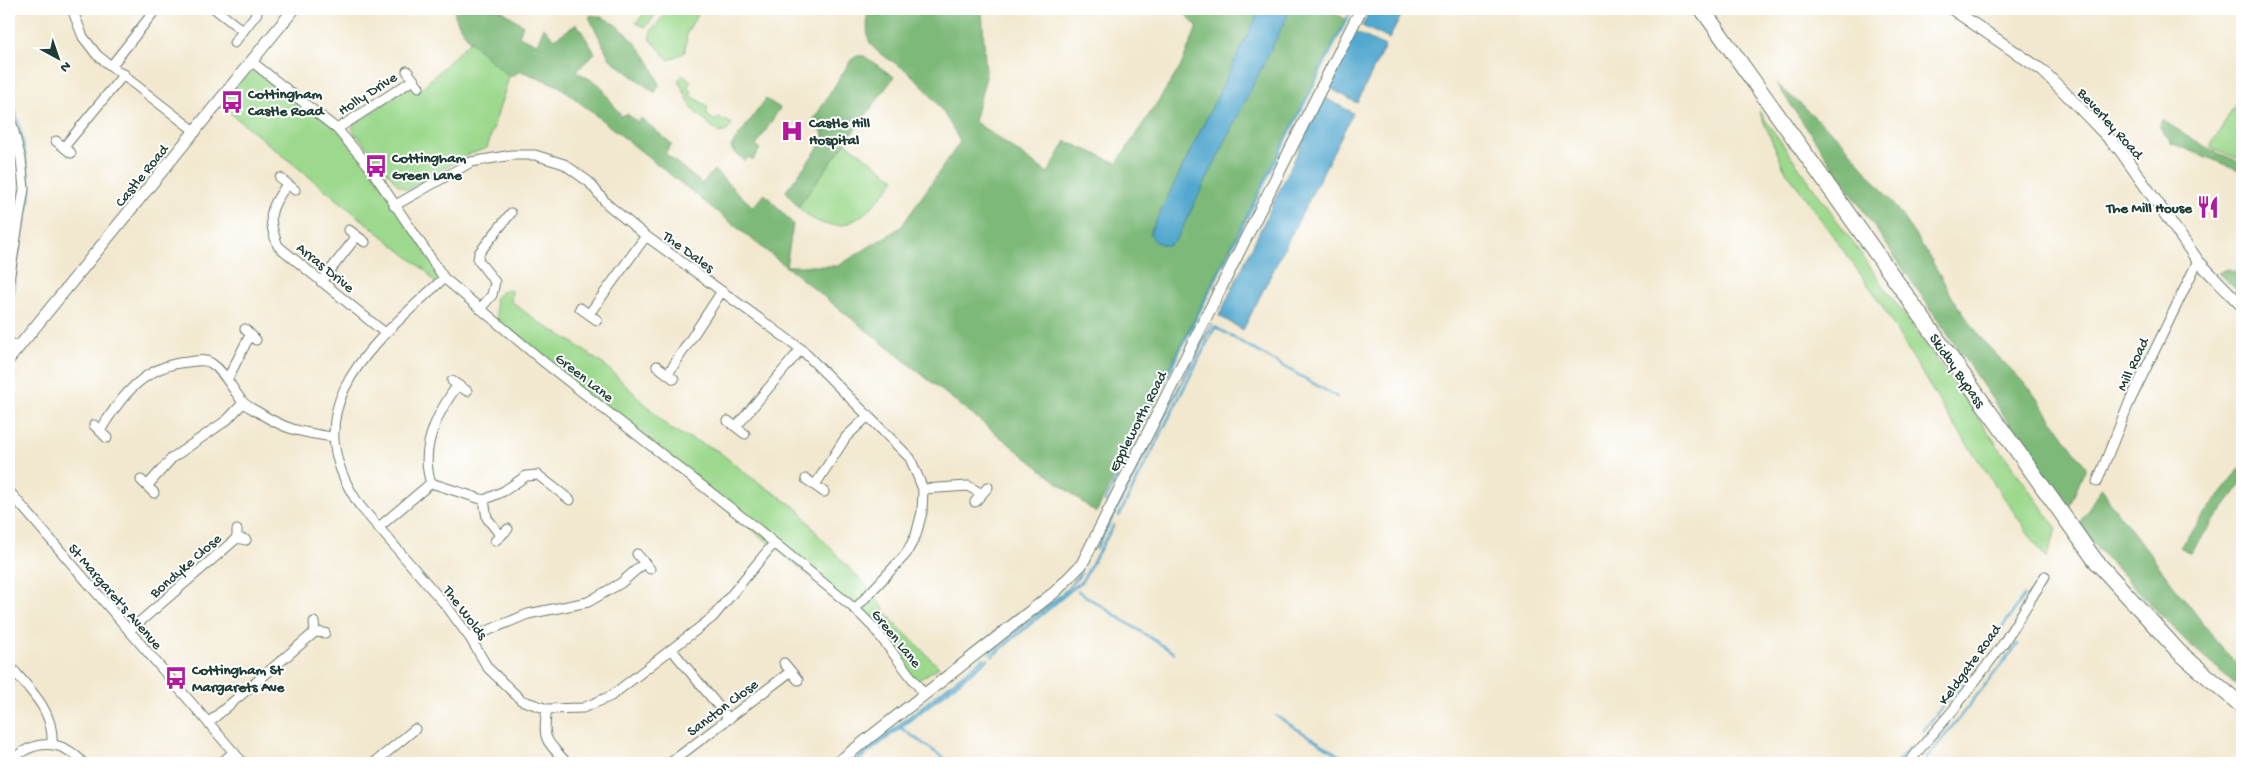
<svg xmlns="http://www.w3.org/2000/svg" width="2251" height="772" font-family="'Gochi Hand',sans-serif">
<style>
.green{fill:#9cd98d;stroke:#5e8b60}
.forest{fill:#7db978;stroke:#4e7b56}
.water{fill:#53a8cf;stroke:#397282}
.lines{fill:none;stroke-linecap:round;stroke-linejoin:round}
.stream{stroke:#53a8cf;stroke-width:2.5}
.minor-casing{stroke:#69796a;stroke-width:11}
.tertiary-casing{stroke:#69796a;stroke-width:13}
.trunk-casing{stroke:#69796a;stroke-width:17}
.minor{stroke:#fff;stroke-width:9}
.tertiary{stroke:#fff;stroke-width:11}
.trunk{stroke:#fff;stroke-width:15}
.labels{text-anchor:middle;stroke-width:4;stroke-linejoin:round;paint-order:stroke}
.poi-label{font-size:15px;font-weight:bold;fill:#1f3d34;stroke:#fff;text-anchor:start}
.street-label{font-size:15px;fill:#1f3d34;stroke:#fff}
</style>
<rect width="100%" height="100%" fill="#fff"/>
<filter id="ink" filterUnits="userSpaceOnUse"><feTurbulence type="fractalNoise" baseFrequency=".02" numOctaves="2"/><feDisplacementMap in="SourceGraphic" scale="10" xChannelSelector="R" yChannelSelector="G"/><feConvolveMatrix kernelMatrix="1 2 1 2 8 2 1 2 1" color-interpolation-filters="sRGB"/></filter>
<filter id="wash" filterUnits="userSpaceOnUse"><feTurbulence type="fractalNoise" baseFrequency=".0096" numOctaves="4" result="noise"/><feDisplacementMap in="SourceGraphic" scale="20" xChannelSelector="R" yChannelSelector="G"/><feGaussianBlur stdDeviation="1.12" result="paint"/><feColorMatrix in="noise" values="0 0 0 0 0 0 0 0 0 0 0 0 0 0 0 0 0 1.4 0 .05"/><feComposite in="paint" operator="in"/></filter>
<g filter="url(#wash)">
<rect width="100%" height="100%" fill="#f2e8cf"/>
<path class="green" d="M648,9h12l-14,18 -10,-4z
M669,9h32l-14,23 -2,20 -16,8 -19,-21 1,-8z
M471,40l38,37 -22,71 -20,7 -59,35 -10,-5 -46,-56 3,-5 53,-37 12,3z
M251,61l86,68 32,37 75,112 -8,7 -9,-13 -208,-168z
M683,75l8,6 -4,7 5,3 -2,4 17,11v9l7,5 7,-2 11,6 -5,7 -8,2 -26,-23 -15,-30z
M2242,93v67l-32,-13z
M1759,111l298,418 -11,30 -102,-149 -68,-114 -92,-128z
M845,142l50,37c-27,36 -55,68 -97,28z
M504,290l8,1 -1,10 27,21 30,17 39,28 65,63 46,21 31,25 49,33 21,27 52,55 22,30 46,46 -24,15 -42,-55 -376,-303 -2,-26z"/>
<path class="forest" d="M454,9h46l23,16 -4,11 18,8 7,-17 10,12 23,-15 18,29 -19,18 24,14 21,31 6,-2 11,8 3,-4 31,26 -7,9 37,31 12,-14 39,37 12,-13 28,30 -7,42h52l63,-39 59,-85c-13,-26 -30,-52 -53,-71 -12,-10 -29,-15 -37,-28 -5,-11 -1,-23 -4,-34h116l4,68 -12,44 74,52 18,-32 51,22 63,-95 17,-41 -16,-18h145l20,10 -250,494 -537,-427 -38,-15 -12,6c-19,-18 -52,-41 -55,-68z
M591,15c29,2 63,45 68,70l-4,8 -45,-34 -21,-42z
M857,56h7l30,21 -96,130 -12,-16 38,-51c-1,-9 -4,-14 -12,-18l39,-62z
M1776,83l65,57 51,62 36,52 27,48 29,40 46,47 56,78 -18,43z
M766,99l14,9 -24,38 4,3 -7,11 -4,-3 -4,4 -13,-11 -1,-4z
M2162,120l47,29 33,14v11l-3,-4 -68,-27 -12,-17z
M2228,269l11,3 3,-3v26l-24,-22z
M2241,467l1,16 -52,70 -10,-6z
M2102,487l7,14 116,151 17,15v23l-57,-50 -108,-113z"/>
<path class="water" d="M1260,9h31l-114,230 -9,7 -13,-4 -5,-9z
M1371,9h34l-16,30 -27,-13z
M1355,32l30,14 -28,57 -29,-16z
M1324,97l29,16 -110,217 -24,-14z"/>
<g class="lines">
<path class="stream" d="M9,87l14,55 8,50 -12,57 -7,50
M1116,477l236,-468
M1105,502l12,-25
M1119,516l96,-189 122,70
M1096,549l116,-225
M1078,591l96,62
M1989,647l35,-51
M989,653l78,-63 14,-17
M992,656l90,-75 32,-56
M1276,716l76,47
M901,728l50,35
M1923,731l54,-68
M851,763l133,-105
M855,763l133,-104
M1897,763l12,-15
M1923,763l95,-119"/>
</g>
</g>
<g filter="url(#ink)">
<g class="lines">
<defs>
<path id="minor" d="M72,9l11,28 14,18 99,77
M215,9l28,22
M234,43l23,-30
M251,61l86,68 32,37 75,112 101,85 210,164 100,82 18,18 51,67
M112,65l44,-56
M407,71l12,16
M9,113l12,46 3,30 -15,91
M337,129l76,-49
M56,141l15,12
M64,147l60,-73
M280,178l15,12
M287,184c-17,26 -21,31 -9,62l107,87
M394,206l77,-44 41,-7h23l29,9 25,18 18,22 39,32 155,113 109,109 13,31 -1,23 -6,23 -10,19 -51,55
M349,230l16,12
M444,278c-69,65 -154,127 -84,228l88,102 22,30 18,30 33,32 26,9 36,-1 28,-12 102,-79 61,-74
M321,282l36,-46
M580,308l17,12
M480,309l12,-14 3,-13 -17,-22 1,-7 32,-40
M589,314l57,-78
M245,329l11,11
M9,342l8,5
M657,366l17,13
M668,374l54,-83
M227,380l23,-45
M452,381l15,10
M728,421l17,13
M94,425l13,13
M736,427l65,-78
M100,431c21,-35 45,-66 88,-69 8,-1 16,-3 23,1 14,9 21,26 31,38 4,5 11,8 16,11 28,18 42,20 75,25
M806,479l18,13
M141,480l13,13
M2097,482l32,-79 69,-142
M431,483l53,17 20,-9 22,-15 12,-1 32,25
M815,485l31,-48 23,-22
M147,486l25,-28 55,-38 16,-17
M923,489l45,-3 14,8
M9,491l234,272
M484,500l3,18 14,18
M975,502l13,-15
M379,527l52,-44c-12,-34 7,-71 26,-97
M237,530v8l9,2
M495,541l13,-12
M637,554l13,15
M314,622l1,10 10,1
M129,631l108,-93
M470,638l58,-24 60,-12 33,-19 23,-20
M672,650l57,69
M784,663l14,17
M9,665c20,24 45,45 43,78
M547,709c-5,32 -1,31 20,54
M208,723l107,-91
M9,763c23,-24 52,-25 74,0
M221,763l13,-11
M374,763l41,-34
M670,763l120,-91
M1908,763l46,-54 49,-65 42,-68"/>
<path id="tertiary" d="M1952,9l91,62 31,31 46,48 78,111 44,45
M9,359l285,-350
M837,763l219,-172 26,-27 279,-555"/>
<path id="trunk" d="M1702,9l393,551 84,92 63,54"/>
</defs>
<use href="#minor" class="minor-casing"/>
<use href="#tertiary" class="tertiary-casing"/>
<use href="#trunk" class="trunk-casing"/>
<use href="#minor" class="minor"/>
<use href="#tertiary" class="tertiary"/>
<use href="#trunk" class="trunk"/>
</g>
</g>
<defs>
<symbol id="bus-bare" viewBox="-9 -9 18 18"><path d="M-5-6H5V4H4V6H2V4H-2V6H-4V4H-5ZM-3.5-4V0h7V-4ZM-3.5 1.2v1.5H-2V1.2ZM2 1.2v1.5H3.5V1.2Z" fill="#b5179e" stroke="#fff" stroke-width="2.5" paint-order="stroke"/></symbol>
<symbol id="hospital-bare" viewBox="-9 -9 18 18"><path d="M-5-5h3v3.5h4V-5h3V5h-3V1.5h-4V5h-3Z" fill="#b5179e" stroke="#fff" stroke-width="2.5" paint-order="stroke"/></symbol>
<symbol id="restaurant-bare" viewBox="-9 -9 18 18"><path d="M-5-6h1v4h1v-4h1v4h1v-4h1v5L-1.5 .5V6h-2V.5L-5-1ZM5-6V6H3V1.5H1.5Q1.5-4 5-6Z" fill="#b5179e" stroke="#fff" stroke-width="2.5" paint-order="stroke"/></symbol>
</defs>
<g fill-rule="evenodd">
<use href="#bus-bare" x="216" y="86" width="32" height="32"/>
<use href="#hospital-bare" x="776" y="115" width="32" height="32"/>
<use href="#bus-bare" x="360" y="150" width="32" height="32"/>
<use href="#restaurant-bare" x="2192" y="191" width="32" height="32"/>
<use href="#bus-bare" x="160" y="662" width="32" height="32"/>
</g>
<g class="labels">
<g class="poi-label">
<text x="248" y="98">Cottingham<tspan x="248" dy="17">Castle Road</tspan></text>
<text x="809" y="127">Castle Hill<tspan x="809" dy="17">Hospital</tspan></text>
<text x="392" y="162">Cottingham<tspan x="392" dy="17">Green Lane</tspan></text>
<text x="2192" y="212" text-anchor="end">The Mill House</text>
<text x="192" y="674">Cottingham St<tspan x="192" dy="17">Margarets Ave</tspan></text>
</g>
<g class="street-label">
<text transform="translate(367 93) rotate(-33)" y="5">Holly Drive</text>
<text transform="translate(2111 123) rotate(48)" y="5">Beverley Road</text>
<text transform="translate(141 175) rotate(-51)" y="5">Castle Road</text>
<text transform="translate(689 251) rotate(36)" y="5">The Dales</text>
<text transform="translate(326 267) rotate(39)" y="5">Arras Drive</text>
<text transform="translate(2132 364) rotate(-65)" y="5">Mill Road</text>
<text transform="translate(1958 370) rotate(55)" y="5">Skidby Bypass</text>
<text transform="translate(585 377) rotate(38)" y="5">Green Lane</text>
<text transform="translate(1137 421) rotate(-63)" y="5">Eppleworth Road</text>
<text transform="translate(185 565) rotate(-41)" y="5">Bondyke Close</text>
<text transform="translate(116 596) rotate(49)" y="5">St Margaret's Avenue</text>
<text transform="translate(466 612) rotate(53)" y="5">The Wolds</text>
<text transform="translate(897 638) rotate(51)" y="5">Green Lane</text>
<text transform="translate(1969 664) rotate(-54)" y="5">Keldgate Road</text>
<text transform="translate(722 707) rotate(-37)" y="5">Sancton Close</text>
</g>
</g>
<rect width="2251" height="772" fill="none" stroke="#fff" stroke-width="30"/>
<g transform="translate(58 58) rotate(140)" stroke="#ffffff" stroke-width="4" paint-order="stroke">
<path d="M0-4L9 19L0 12L-9 19Z" fill="#1f3d34"/>
<text y="-8" font-size="14" font-weight="bold" text-anchor="middle" fill="#1f3d34">N</text>
</g>
</svg>
